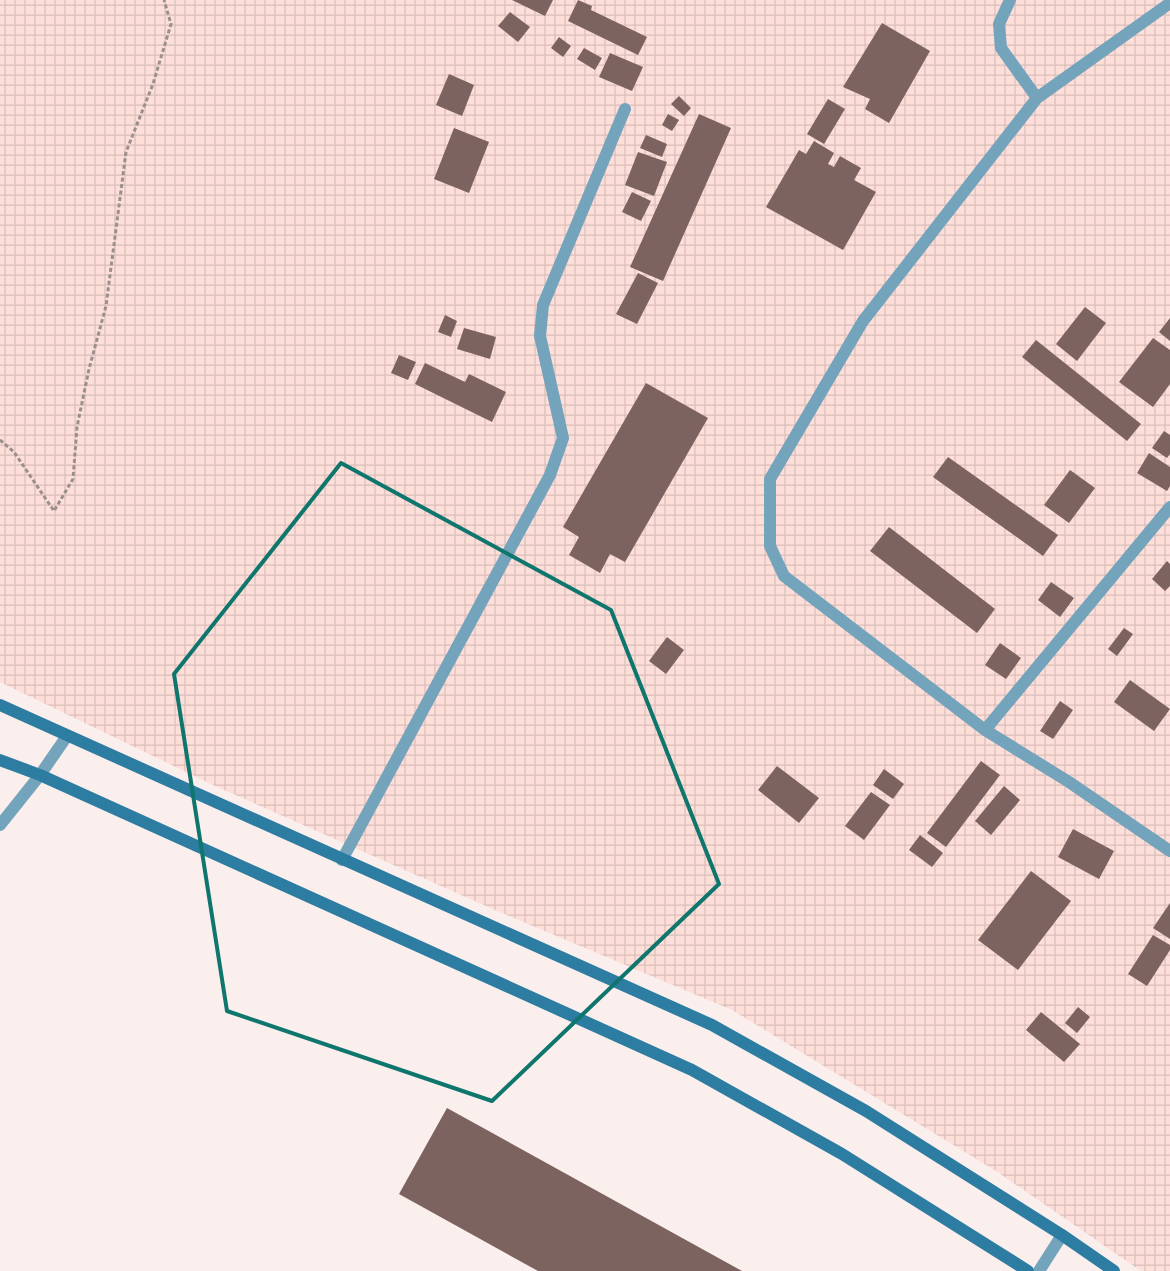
<svg xmlns="http://www.w3.org/2000/svg" width="1170" height="1271" font-family="'Alegreya Sans',sans-serif">
<style>
.industrial{fill:url(#industrial-grid)}
.building{fill:#7c635f}
.lines{fill:none;stroke-linecap:round;stroke-linejoin:round}
.path{stroke:#9a8f8d;stroke-width:3;stroke-dasharray:4 2.5;stroke-linecap:butt}
.lane{stroke:#74a3bc;stroke-width:12}
.secondary{stroke:#2d7ca1;stroke-width:12}
.marked{fill:none;stroke:#0f766e;stroke-width:4;stroke-linejoin:round}
</style>
<defs>
<pattern id="industrial-grid" width="8" height="8" patternUnits="userSpaceOnUse" patternTransform="scale(1.25)"><rect width="8" height="8" fill="#fdded9"/><path d="M0 4h8M4 0v8" fill="none" stroke="#d9beb9"/></pattern>
</defs>
<rect width="100%" height="100%" fill="#fbefed"/>
<path class="industrial" d="M0,0h1170v1271h-29l-145,-100 -264,-161 -237,-100 -282,-125 -213,-103z"/>
<path class="building" d="M512,0h41l-8,16z
M578,0l14,6 -1,4 56,27 -9,18 -70,-34z
M510,12l20,15 -12,15 -20,-16z
M882,23l48,28 -41,72 -24,-14 5,-10 -27,-12z
M559,37l12,9 -8,11 -12,-9z
M584,48l18,10 -7,12 -18,-11z
M610,53l33,14 -11,24 -33,-14z
M449,74l25,11 -12,31 -26,-11z
M679,96l12,12 -7,8 -13,-12z
M828,99l17,10 -21,35 -17,-10z
M668,114l11,6 -7,11 -10,-6z
M699,114l32,14 -68,153 -33,-14z
M454,128l35,14 -20,51 -35,-14z
M646,135l21,9 -5,13 -22,-9z
M814,141l20,12 -6,11 6,3 6,-11 21,12 -7,12 22,12 -33,58 -77,-43 33,-57 7,4z
M638,152l29,10 -13,34 -29,-11z
M632,192l19,9 -10,20 -19,-9z
M638,273l20,10 -21,41 -21,-10z
M1085,307l21,16 -29,38 -21,-17z
M445,315l12,6 -6,16 -13,-5z
M1170,318v23l-11,-9z
M464,328l32,9 -6,22 -33,-10z
M1153,338l17,12v34l-17,23 -34,-25z
M1036,340l105,84 -14,17 -105,-84z
M399,355l17,7 -8,18 -17,-7z
M425,363l40,19 4,-8 37,18 -14,30 -77,-38z
M646,383l62,35 -83,144 -15,-8 -10,19 -31,-18 10,-18 -16,-10z
M1164,431l6,4v19l-3,4 -15,-10z
M1149,453l21,14v19l-3,5 -30,-18z
M948,457l110,78 -15,21 -110,-79z
M1070,470l25,18 -26,35 -25,-18z
M889,527l106,82 -18,24 -107,-82z
M1167,561l3,3v22l-5,5 -13,-12z
M1051,582l23,16 -14,19 -22,-17z
M1124,628l9,6 -16,22 -9,-7z
M667,637l17,13 -18,24 -17,-13z
M1000,643l21,15 -15,21 -21,-14z
M1130,680l40,29 -16,22 -40,-29z
M1060,701l13,9 -20,29 -13,-8z
M981,761l19,14 -54,72 -19,-14z
M777,766l42,32 -20,25 -41,-33z
M884,769l20,15 -11,15 -20,-14z
M1004,786l16,14 -29,35 -16,-14z
M871,792l19,13 -26,35 -19,-14z
M1073,829l41,22 -15,28 -41,-22z
M920,835l23,18 -11,14 -23,-17z
M1031,871l40,30 -53,69 -40,-30z
M1170,903v36l-17,-11z
M1153,935l17,10v5l-23,36 -19,-12z
M1078,1007l12,10 -13,16 -12,-10z
M1041,1012l39,32 -16,18 -38,-32z
M447,1108l295,163h-204l-139,-77z"/>
<g class="lines">
<path class="path" d="M0,440l14,12 40,59 19,-32 4,-52 12,-58 17,-63 20,-154 27,-68 18,-60 -7,-24"/>
<path class="lane" d="M1010,0l-11,24 2,24 36,50
M1170,3l-133,95 -174,223 -93,158v67l14,30 201,154 84,52 101,69
M985,730l185,-223
M0,825l40,-50 27,-39
M342,860l208,-385 13,-37 -23,-102 3,-31 82,-196
M1039,1271l23,-36"/>
<path class="secondary" d="M0,705l712,320 154,86 196,124 52,36
M0,760l40,15 652,295 150,84 186,117"/>
</g>
<path class="marked" d="M341,463l270,147 108,274 -227,217 -265,-90 -53,-337z"/>
</svg>
